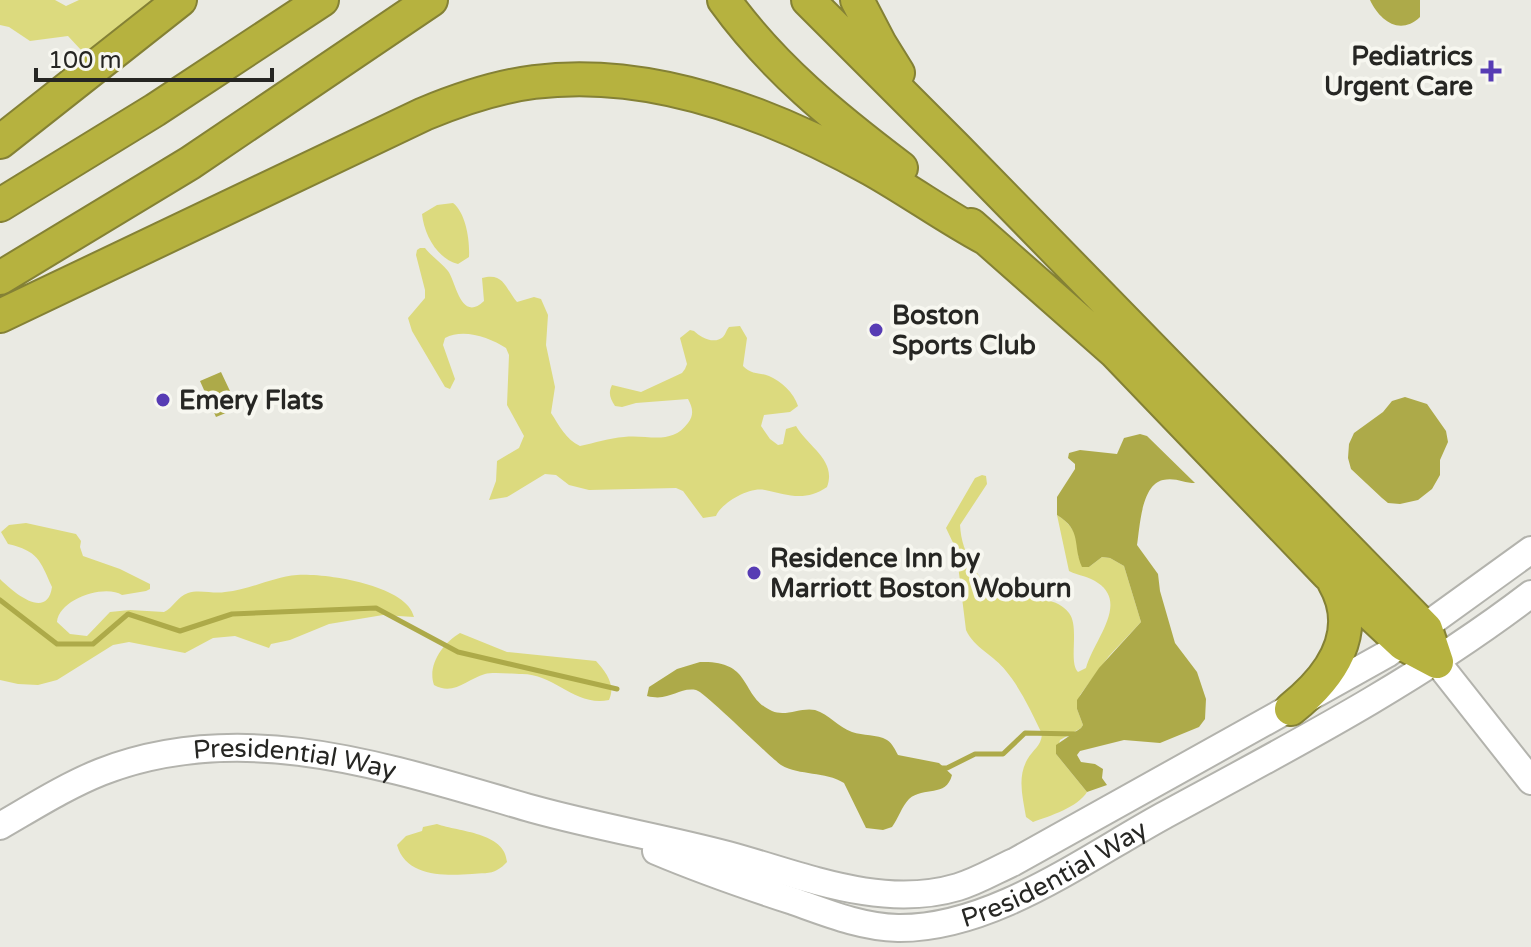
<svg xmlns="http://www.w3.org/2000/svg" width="1531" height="947" font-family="'Varela Round',sans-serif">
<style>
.green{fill:#dcda7e}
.water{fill:#adaa49}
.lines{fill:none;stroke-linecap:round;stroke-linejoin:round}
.stream{stroke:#adaa49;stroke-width:5}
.secondary-casing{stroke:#b3b3ad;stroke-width:30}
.highway-casing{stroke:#848135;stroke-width:36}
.secondary{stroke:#fff;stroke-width:26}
.highway{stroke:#b6b23f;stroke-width:32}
.poi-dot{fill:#573cb4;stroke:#f7f7f0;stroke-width:3}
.labels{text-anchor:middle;stroke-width:8;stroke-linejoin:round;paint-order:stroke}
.poi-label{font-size:26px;font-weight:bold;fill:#262623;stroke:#f7f7f0;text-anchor:start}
.street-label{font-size:26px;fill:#262623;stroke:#f7f7f0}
</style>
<rect width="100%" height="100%" fill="#eaeae3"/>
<path class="green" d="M0,0h55l11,6 13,-6h115l-109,58 -4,-8 -13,-14 -38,5 -21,-14 -9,-2z
M453,203c13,10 17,38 16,54l-11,7c-21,-5 -34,-30 -36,-50l15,-9z
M420,248h5c6,8 17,15 23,23 8,11 13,52 36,30l-2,-23c22,-6 23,10 35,24l17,-5 7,2 7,16 -2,30 9,42 -4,26c8,12 15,27 29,33 15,-3 29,-8 44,-9 24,-3 47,9 64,-14 6,-8 5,-15 0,-24l-52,4 -14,4 -7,-1c-5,-8 -7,-13 -3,-21l29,7 41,-19 3,-4 2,-5 -7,-26 10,-8 4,1c6,6 20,14 29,6 3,-3 3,-7 6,-10l11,-1 7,12 -4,28c9,9 15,6 26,10 12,5 25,17 29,30l-8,6 -26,3 -3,11 9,13 8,6 5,-1 3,-15 10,-3c12,21 41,34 31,61 -21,15 -40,8 -62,3 -15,-4 -44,13 -49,26l-13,2 -20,-27 -7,-3 -87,2 -20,-5 -13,-10 -11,-1 -38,23 -18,3 7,-19 1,-20 22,-13 5,-12 -17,-31 2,-50 -3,-7c-17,-11 -43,-20 -61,-10l-2,7 12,34 -5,10 -5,-2 -33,-56 -4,-13 17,-20v-8l-9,-35 1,-5z
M982,475l4,1 1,8 -27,41c1,16 5,27 13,41 24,47 75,19 96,47 11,14 -1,49 9,59l8,-4c7,-27 43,-64 12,-85 -9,-7 -19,-7 -29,-12l-12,-56c15,9 23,23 21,41l11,11 13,-10 8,1 14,8 17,56 -32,34 -29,39 -3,14 6,16 -2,3 -21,12 -4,14 31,38c-9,15 -37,24 -54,30l-7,-5c-3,-19 -9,-39 1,-57 6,-11 14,-13 15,-26 -10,-21 -21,-45 -36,-63 -12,-16 -32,-23 -40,-41l-10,-81 -10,-21 29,-50z
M26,523l50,11 5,7 -1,6 3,9 37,13 30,15v5l-4,2 -24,4c-17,-11 -63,4 -65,27l13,12 17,2 23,-24 20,-2 34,2c9,-4 13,-15 24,-19 11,-4 25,1 37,-1 25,-2 47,-15 72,-17 28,-2 110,10 117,42l-31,-2 -54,9 -39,16 -19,4 -2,4 -34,-12 -22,2 -28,15 -56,-11 -16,3 -56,35 -19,5 -20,-1 -18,-4v-101c13,13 47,42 52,8 -12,-27 -14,-36 -44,-43l-7,-12 8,-7z
M460,633l47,19 89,9c10,11 20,24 13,39 -34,7 -54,-26 -87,-26 -8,0 -30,-2 -37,0 -18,5 -31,22 -51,11 -7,-20 9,-42 26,-52z
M437,824c22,8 68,8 70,38 -3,3 -6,6 -10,8 -6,4 -17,3 -25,4 -27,2 -66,3 -75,-29l9,-9 16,-5 1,-4z"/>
<path class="water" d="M1370,0h50v17c-20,19 -40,4 -50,-17z
M221,372l17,36 -22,9 -16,-36z
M1405,397l22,7 19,27 2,11 -8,18v15l-8,14 -14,11 -18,4 -12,-1 -6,-5 -31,-29 -3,-11 1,-14 5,-11 29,-21 9,-11z
M1140,434l7,2 48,47c-11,0 -20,-6 -32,-3 -22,5 -23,47 -26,65l21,29 2,17 15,52 22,29 9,27 -1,20 -6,8 -39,16 -36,-3 -44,11 -3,4 4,7 14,2 8,5 -1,9 5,7 -20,7 -31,-38v-9l25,-17 2,-3 -6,-16v-9l22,-32 42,-46 -17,-56 -14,-8 -8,-1 -13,10h-7c-10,-22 1,-36 -25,-52v-18l18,-28v-5l-7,-6 1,-5 11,-3 37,4 7,-16z
M700,662c54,-2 39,34 72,49 14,6 29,-4 43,-1 14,4 23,17 37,22 11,4 25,2 35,8 6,4 8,10 11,15l41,8 13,12c-6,23 -28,11 -43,24 -7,7 -11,20 -17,28l-9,3 -17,-2 -22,-45c-19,-12 -44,-7 -63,-18 -15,-11 -76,-73 -85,-75 -18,-3 -26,12 -49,6l2,-9 28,-18z"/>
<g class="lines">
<path class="stream" d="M0,600l57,44h36l35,-30 52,17 52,-17 144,-6 82,44 159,37
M941,768h6l28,-14h28l22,-21 51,1"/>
<defs>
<g id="secondary">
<path d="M1437,662l94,119"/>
<path id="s1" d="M0,826c33,-19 66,-40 101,-54 144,-56 292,-3 432,37 65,18 131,29 195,46 74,20 153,55 230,32 20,-6 38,-17 56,-25l373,-208 144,-104"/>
<path id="s2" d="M656,851c45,19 91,35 137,50 34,12 68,26 105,27 93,1 185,-68 265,-112 127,-69 253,-134 368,-222"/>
</g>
<path id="highway" d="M724,0c49,68 111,118 177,168
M808,0l148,148 470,481 11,33
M857,0l23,44 18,29
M0,142l180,-142
M0,205l155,-95 167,-110
M971,225l144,127 212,221 76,71 34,18
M0,278l190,-115 241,-163
M0,316l424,-202c36,-15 71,-27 110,-32 116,-15 238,32 337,87 39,22 75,48 114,69
M1291,709c40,-32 72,-77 43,-127"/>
</defs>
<use href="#secondary" class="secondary-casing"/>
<use href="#highway" class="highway-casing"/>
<use href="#secondary" class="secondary"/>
<use href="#highway" class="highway"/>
</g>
<g class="poi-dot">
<path d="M1487 59h8v8h8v8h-8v8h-8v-8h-8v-8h8z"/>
<circle cx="876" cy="330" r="8"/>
<circle cx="163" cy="400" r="8"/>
<circle cx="754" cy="573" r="8"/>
</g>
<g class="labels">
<g class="poi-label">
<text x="1473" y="65" text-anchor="end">Pediatrics<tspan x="1473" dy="30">Urgent Care</tspan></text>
<text x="892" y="324">Boston<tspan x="892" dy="30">Sports Club</tspan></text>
<text x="179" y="409">Emery Flats</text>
<text x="770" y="567">Residence Inn by<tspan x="770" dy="30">Marriott Boston Woburn</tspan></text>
</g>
<g class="street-label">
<text dy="9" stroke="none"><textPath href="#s1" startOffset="312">Presidential Way</textPath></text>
<text dy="9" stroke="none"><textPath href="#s2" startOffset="422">Presidential Way</textPath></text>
</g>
</g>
<path d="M36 68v12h236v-12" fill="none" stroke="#262623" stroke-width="4"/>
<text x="48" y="68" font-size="24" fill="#262623" stroke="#f7f7f0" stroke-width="6" paint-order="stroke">100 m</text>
</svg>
